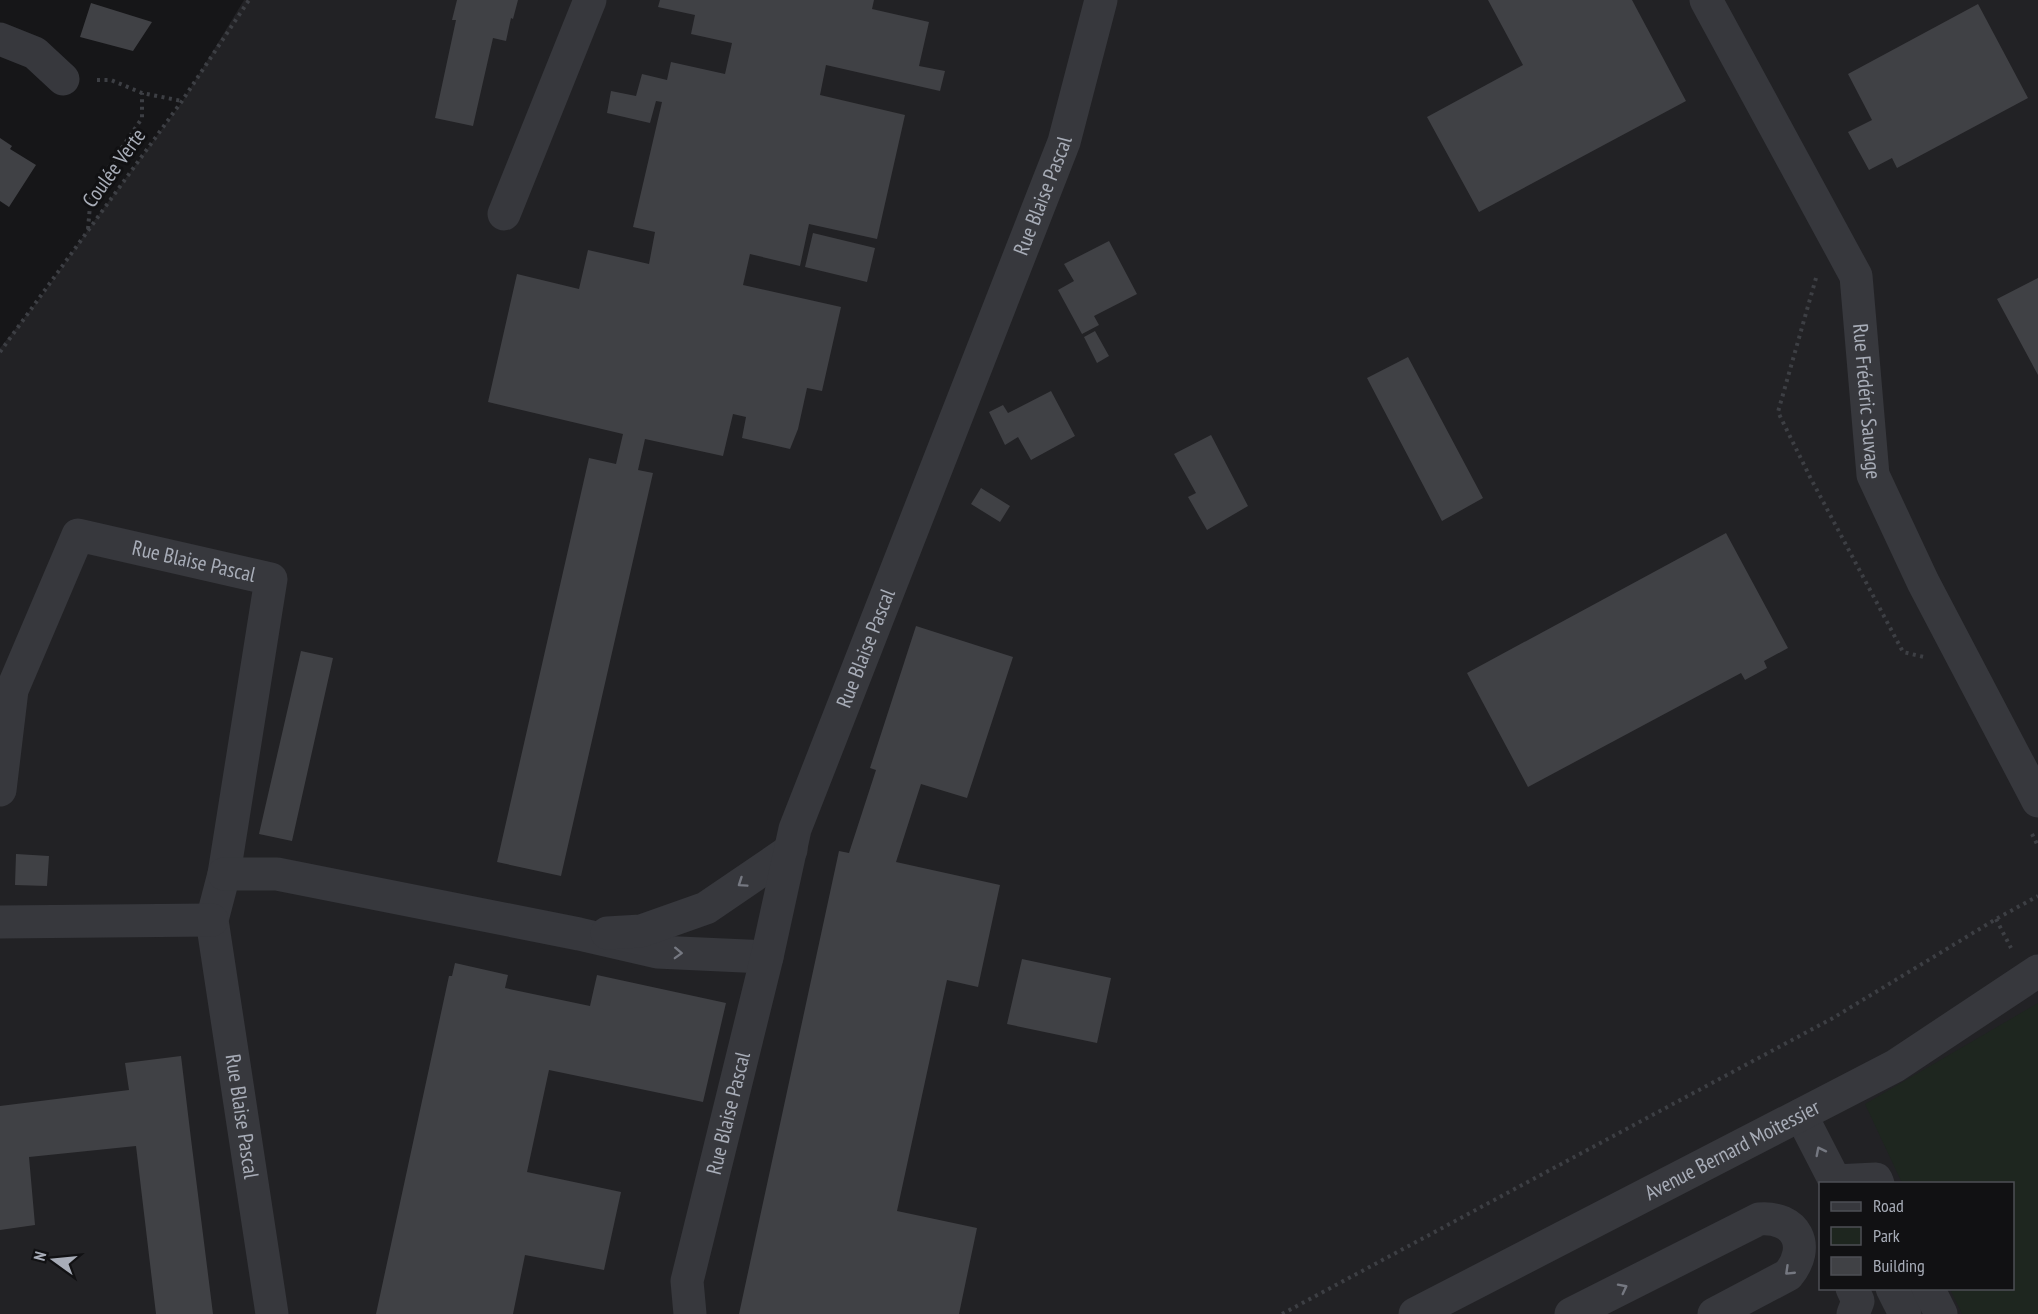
<svg xmlns="http://www.w3.org/2000/svg" width="2038" height="1314" font-family="'PT Sans Narrow',sans-serif">
<style>
.built{fill:#222225;fill-rule:evenodd}
.green{fill:#1e261f}
.building{fill:#404145}
.lines{fill:none;stroke-linecap:round;stroke-linejoin:round}
.path{stroke:#3d3f44;stroke-width:4;stroke-dasharray:3 4.5;stroke-linecap:butt}
.minor{stroke:#37383d;stroke-width:33}
.oneway{stroke:#757881}
.labels{text-anchor:middle;stroke-width:6;stroke-linejoin:round;paint-order:stroke}
.street-label{font-size:21px;fill:#a8adb8;stroke:#111113}
</style>
<rect width="100%" height="100%" fill="#161618"/>
<path class="built" d="M244,0h1794v1314h-2038v-966l41,-51 53,-76 88,-119zM1820,1184h192v104h-192z"/>
<path class="green" d="M2038,1003v311h-76l-12,-25 62,-1v-104l-110,-1 -37,-79z"/>
<path class="building" d="M457,0h61l-5,19 -2,-1 -5,23 -13,-3 -20,88 -38,-8 21,-98h-4z
M660,0h214l-2,9 57,13 -10,44 26,5 -5,20 -114,-26 -6,30 85,20 -28,124 -68,-15 -9,42 -50,-12 -7,31 98,22 -19,84 -15,-3 -9,41 -8,20 -48,-11 4,-21 -13,-3 -10,42 -78,-17 -7,31 15,3 -92,403 -64,-14 92,-404 27,6 7,-30 -135,-32 29,-128 62,15 9,-39 61,14 6,-32 -22,-5 29,-125 -6,-1 -6,22 -43,-10 4,-22 25,5 6,-22 25,6 4,-18 54,12 7,-31 -41,-9 4,-19 -37,-8z
M1488,0h144l54,101 -207,111 -52,-95 96,-52z
M91,3l61,19 -19,29 -53,-14z
M1978,4l50,94 -131,70 -5,-10 -23,12 -21,-38 24,-12 -24,-46z
M0,138l12,8 -2,3 26,16 -27,42 -9,-6z
M813,233l62,15 -8,34 -62,-15z
M1109,241l28,53 -43,22 5,9 -17,9 -24,-44 16,-9 -10,-17z
M2038,278v97l-41,-76z
M1095,331l14,25 -12,7 -13,-26z
M1408,357l75,141 -41,23 -75,-143z
M1051,391l24,45 -44,24 -13,-23 -13,8 -16,-33 14,-7 5,8z
M1211,435l37,71 -41,24 -19,-33 8,-4 -22,-39z
M981,488l29,18 -10,16 -29,-18z
M1726,533l62,115 -24,13 3,7 -22,12 -4,-7 -213,114 -61,-114z
M916,626l97,31 -46,141 -46,-14 -25,78 104,23 -22,102 -31,-7 -50,231 80,17 -18,86h-220l100,-463 10,2 27,-83 -6,-2z
M301,651l32,7 -41,183 -33,-7z
M16,854l33,2 -2,30 -32,-1z
M1022,959l89,19 -14,65 -90,-19z
M455,963l53,12 -3,13 85,18 7,-31 129,28 -23,99 -154,-32 -22,102 94,20 -17,78 -79,-15 -12,59h-137l73,-338h3z
M181,1056l10,83 22,175h-57l-20,-168 -107,11 6,68 -35,5v-124l129,-16 -4,-27z"/>
<g class="lines">
<path class="path" d="M97,80h14l31,13 40,8
M88,229l3,-35 51,-76v-25
M1816,278l-38,134 32,65 93,175 21,5
M0,352l182,-251 67,-101
M2032,834l6,12
M1996,919l15,29
M1282,1314l551,-296 163,-99 42,-23"/>
<g class="minor">
<path id="s1" d="M1706,0l150,276 17,199 50,107 115,219"/>
<path d="M0,39l35,14 28,26"/>
<path d="M504,214l86,-214"/>
<path id="s2" d="M0,790l12,-100 66,-155 193,44 -47,295 -12,46 60,394"/>
<path d="M224,874h53l302,60 78,18 110,5"/>
<path d="M0,922l212,-2"/>
<path d="M607,933l34,-2 65,-23 85,-58"/>
<path d="M1801,1115l34,66 41,-2 2,5"/>
<path d="M1852,1288l6,13 -5,13"/>
<path d="M1892,1288l13,26"/>
<path d="M1928,1288l13,26"/>
<path id="s3" d="M690,1314l-3,-33 80,-324 28,-128 269,-687 37,-142"/>
<path id="s4" d="M1415,1314l480,-248 143,-95"/>
<path d="M1571,1314l188,-95c37,-3 53,27 29,56l-74,39"/>
</g>
</g>
<defs><path id="oneway-chevron" d="M-2-3.5L2.5 0L-2 3.5" fill="none" stroke-width="1.6" stroke-linecap="round" stroke-linejoin="round" transform="scale(1.5)"/></defs>
<g class="oneway">
<use href="#oneway-chevron" transform="translate(742 883) rotate(146)"/>
<use href="#oneway-chevron" transform="translate(678 953) rotate(2)"/>
<use href="#oneway-chevron" transform="translate(1820 1151) rotate(-117)"/>
<use href="#oneway-chevron" transform="translate(1789 1271) rotate(136)"/>
<use href="#oneway-chevron" transform="translate(1623 1288) rotate(-27)"/>
</g>
<g class="labels">
<g class="street-label">
<text transform="translate(114 168) rotate(-54)" y="7">Coulée Verte</text>
<text dy="7" stroke="none"><textPath href="#s3" startOffset="1178">Rue Blaise Pascal</textPath></text>
<text dy="7" stroke="none"><textPath href="#s1" startOffset="440">Rue Frédéric Sauvage</textPath></text>
<text dy="7" stroke="none"><textPath href="#s2" startOffset="388">Rue Blaise Pascal</textPath></text>
<text dy="7" stroke="none"><textPath href="#s3" startOffset="692">Rue Blaise Pascal</textPath></text>
<text dy="7" stroke="none"><textPath href="#s3" startOffset="206">Rue Blaise Pascal</textPath></text>
<text dy="7" stroke="none"><textPath href="#s2" startOffset="1012">Rue Blaise Pascal</textPath></text>
<text dy="7" stroke="none"><textPath href="#s4" startOffset="357">Avenue Bernard Moitessier</textPath></text>
</g>
</g>
<rect x="1819" y="1182" width="195" height="108" fill="#111113" stroke="#4d4f55" stroke-width="1.5"/>
<rect x="1831" y="1202" width="30" height="9" fill="#37383d" stroke="#4d4f55" stroke-width="1.5"/>
<text x="1873" y="1212" font-size="18" fill="#a8adb8">Road</text>
<rect x="1831" y="1227" width="30" height="18" fill="#1e261f" stroke="#4d4f55" stroke-width="1.5"/>
<text x="1873" y="1242" font-size="18" fill="#a8adb8">Park</text>
<rect x="1831" y="1257" width="30" height="18" fill="#404145" stroke="#4d4f55" stroke-width="1.5"/>
<text x="1873" y="1272" font-size="18" fill="#a8adb8">Building</text>
<g transform="translate(54 1260) rotate(285)" stroke="#111113" stroke-width="4.5" paint-order="stroke">
<path d="M0-4.5L10 22L0 15L-10 22Z" fill="#a8adb8"/>
<text y="-9" font-size="16" font-weight="bold" text-anchor="middle" fill="#a8adb8">N</text>
</g>
</svg>
